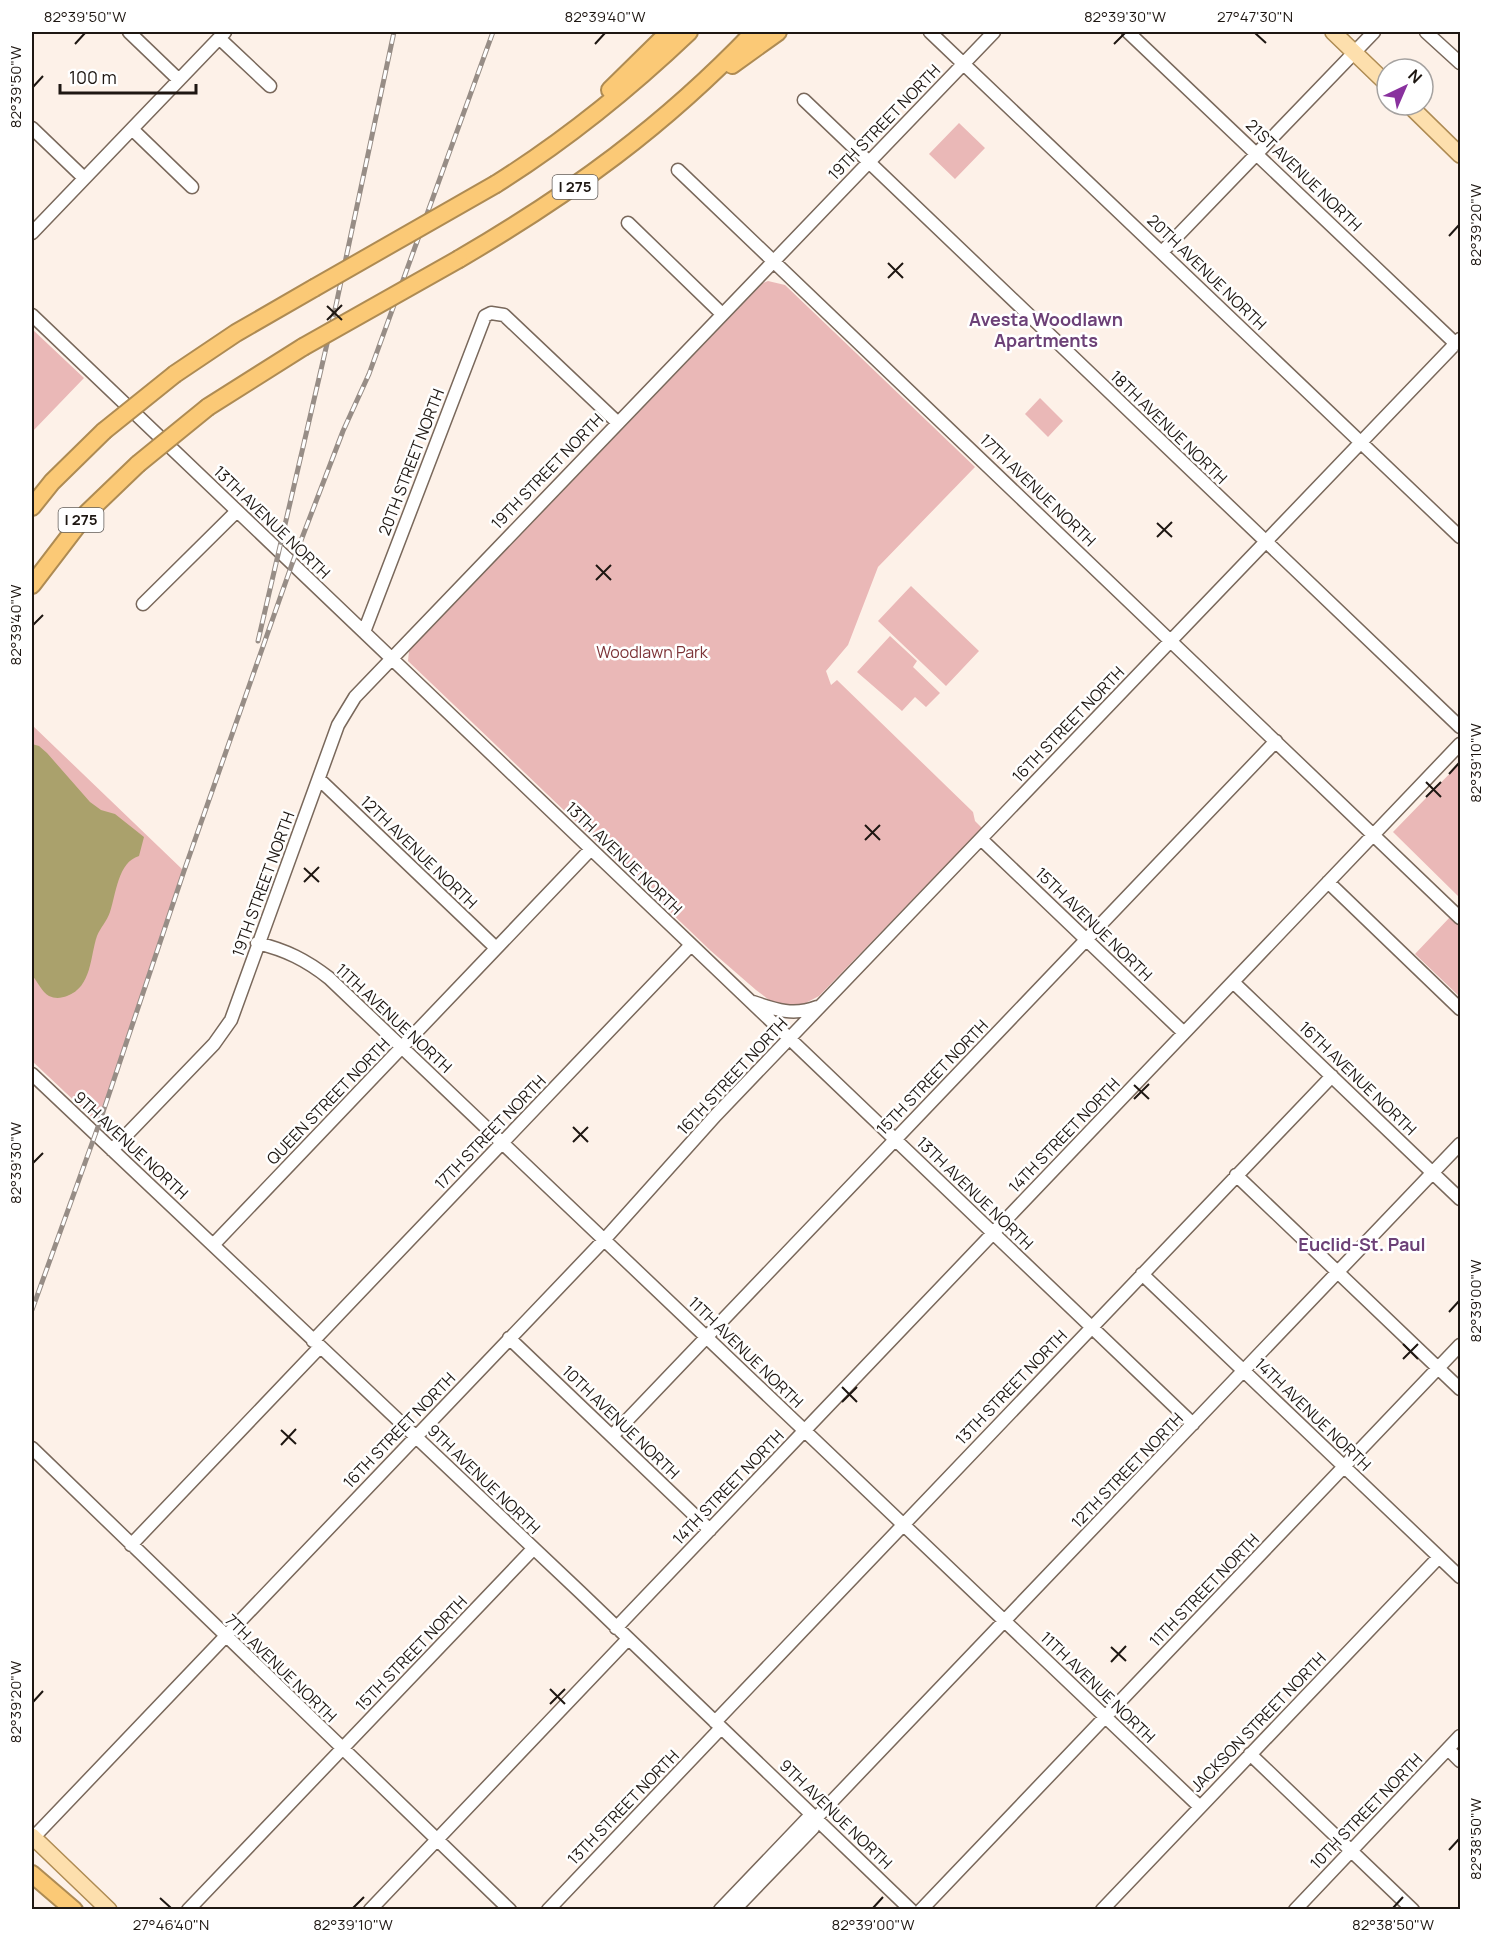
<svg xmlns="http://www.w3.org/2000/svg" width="1492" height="1941" font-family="Manrope,sans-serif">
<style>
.green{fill:#eab8b7}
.water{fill:#aaa16c}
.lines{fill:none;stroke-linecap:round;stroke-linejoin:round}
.minor-casing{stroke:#79685b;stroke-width:15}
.major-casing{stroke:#ae8b53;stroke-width:18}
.highway-casing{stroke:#ae8b53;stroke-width:20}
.minor{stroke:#fff;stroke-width:12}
.major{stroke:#fddfad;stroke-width:15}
.highway{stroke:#fbc976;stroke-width:16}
.rail-casing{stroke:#978d86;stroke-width:5}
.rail{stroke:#fff;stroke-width:3;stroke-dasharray:9;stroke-linecap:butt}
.highway-bridge-casing{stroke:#ae8b53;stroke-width:20;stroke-linecap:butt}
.highway-bridge{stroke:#fbc976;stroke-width:16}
.ticks{fill:none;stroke:#1e1712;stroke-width:2}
.labels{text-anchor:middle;stroke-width:5;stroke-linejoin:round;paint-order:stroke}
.shield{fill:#fff;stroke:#625d59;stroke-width:1.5}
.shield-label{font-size:15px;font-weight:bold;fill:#1e1712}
.street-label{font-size:16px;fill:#1e1712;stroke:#fff}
.park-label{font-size:16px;fill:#7d3438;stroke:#fff}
.neighbourhood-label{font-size:18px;font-weight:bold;fill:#6c4177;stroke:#fff}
.neatline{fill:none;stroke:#1e1712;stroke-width:2}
.ticks-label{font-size:15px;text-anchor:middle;fill:#1e1712}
</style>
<rect width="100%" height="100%" fill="#fdf1e8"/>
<path class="green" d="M959,123l26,25 -30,31 -26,-25z
M768,281l17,4 190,182 -97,100 -30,78 -22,26 5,14 6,-5 136,132 2,9 7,7 -163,168 -21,11 -25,-4 -17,-13 -45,-39 -303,-290 1,-10 354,-368z
M32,329l52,49 -52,54z
M1040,398l23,23 -15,16 -23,-23z
M911,586l68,65 -33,35 -68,-65z
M890,636l27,25 -4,6 27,26 -14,14 -11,-10 -13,14 -45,-39z
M32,725l152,146 -85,253 -67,-63z
M1460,763v135l-67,-66z
M1451,916l9,10v71l-45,-43z"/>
<path class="water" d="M32,744l7,2 8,7 43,49 11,8 14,4 29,23 -5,19c-21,6 -23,38 -29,56 -3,9 -10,16 -13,24 -7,20 -5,51 -30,60 -5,2 -12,3 -18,0 -7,-4 -12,-15 -17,-21z"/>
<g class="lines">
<defs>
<path id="minor" d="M129,32l50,48
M930,32l530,505
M1128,32l328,312
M1426,32l34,31
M219,38l51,48
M804,100l656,627
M32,128l52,50
M132,129l60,58
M678,170l782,748
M628,223l93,90
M32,233l193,-201
M1162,252l212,-220
M32,315l1161,1109
M143,604l94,-93
M364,632l121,-316 6,-3 13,2 113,107
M319,779l177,169
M981,839l203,194
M1328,882l132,127
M257,943c29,7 49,17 72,35l871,829
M1233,982l227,217
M753,1002c23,8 41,14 64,5
M32,1074l548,518 331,318
M112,1150l102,-106 17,-24 107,-295 17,-28 639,-665
M1236,1175l224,214
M213,1245l378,-396
M1142,1274l318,303
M509,1338l201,192
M313,1341l378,-396
M612,1436l664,-695
M32,1448l478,462
M131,1545l188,-197
M616,1628l844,-884
M715,1722l617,-646
M1448,1749l12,12
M1250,1754l163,156
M32,1839l572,-599 112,-125 744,-776
M188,1910l345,-361
M370,1910l258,-271
M548,1910l173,-182
M720,1910l86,-90 10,-2
M734,1910l79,-82 3,-10 644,-674
M921,1910l539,-565
M1102,1910l337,-353
M1295,1910l165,-174"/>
<path id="major" d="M1333,32l54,52
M1409,105l51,50
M32,1836l77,74"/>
<path id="highway" d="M732,65l46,-33
M610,90l59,-58
M496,184c70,-44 133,-95 193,-152
M459,259c113,-66 205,-133 295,-227
M175,374l61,-41 78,-45
M208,407l95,-60
M32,507l20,-25 52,-51
M32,585l55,-72 51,-49
M32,1874l42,36"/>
</defs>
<use href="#minor" class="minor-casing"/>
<use href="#major" class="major-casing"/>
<use href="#highway" class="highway-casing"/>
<use href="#minor" class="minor"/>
<use href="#major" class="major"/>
<use href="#highway" class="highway"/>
<defs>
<path id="rail" d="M258,641l78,-336 58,-273
M32,1310l67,-186 85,-253 108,-307 51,-133 26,-57 124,-342"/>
</defs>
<use href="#rail" class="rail-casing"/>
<use href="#rail" class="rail"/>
<defs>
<path id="highway-bridge" d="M314,288l182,-104
M303,347l156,-88
M104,431l71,-57
M138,464l70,-57"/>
</defs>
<use href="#highway-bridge" class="highway-bridge-casing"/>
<use href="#highway-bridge" class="highway-bridge"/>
</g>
<path class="ticks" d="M1255,33l11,10M75,44l10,-11M595,44l10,-11M1114,44l11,-11M33,87l10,-11M1449,236l10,-11M888,263l15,15M888,278l15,-15M327,306l15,14M327,320l15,-15M1157,523l15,14M1157,537l15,-15M596,565l15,15M596,580l15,-15M33,625l10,-10M1449,774l10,-11M1426,782l15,15M1426,797l15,-15M865,825l15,15M865,840l15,-15M304,868l15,14M304,882l15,-15M1134,1085l15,14M1134,1099l15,-15M573,1127l15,15M573,1142l15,-15M33,1163l10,-10M1449,1312l10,-11M1403,1344l15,15M1403,1359l15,-15M842,1387l15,15M842,1402l15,-15M281,1430l15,14M281,1445l15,-16M1111,1647l15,14M1111,1662l15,-16M550,1689l15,15M33,1702l10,-11M550,1704l15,-15M1449,1850l10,-11M160,1898l11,10M353,1908l11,-11M873,1908l10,-11M1393,1908l10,-11"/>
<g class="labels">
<g class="shield">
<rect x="552.5" y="175" width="45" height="24" rx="4.5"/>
<rect x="58.5" y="508" width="45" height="24" rx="4.5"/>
</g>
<g class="shield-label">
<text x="575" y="192">I 275</text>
<text x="81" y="525">I 275</text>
</g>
<g class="street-label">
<text transform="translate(884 122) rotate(-46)" y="6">19TH STREET NORTH</text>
<text transform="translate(1304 175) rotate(44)" y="6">21ST AVENUE NORTH</text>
<text transform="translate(1207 272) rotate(44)" y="6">20TH AVENUE NORTH</text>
<text transform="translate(1169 427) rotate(44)" y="6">18TH AVENUE NORTH</text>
<text transform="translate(411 462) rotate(-69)" y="6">20TH STREET NORTH</text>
<text transform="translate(547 471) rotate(-46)" y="6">19TH STREET NORTH</text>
<text transform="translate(1038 490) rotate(44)" y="6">17TH AVENUE NORTH</text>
<text transform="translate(272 522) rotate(44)" y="6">13TH AVENUE NORTH</text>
<text transform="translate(1068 724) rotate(-46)" y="6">16TH STREET NORTH</text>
<text transform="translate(419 852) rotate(44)" y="6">12TH AVENUE NORTH</text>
<text transform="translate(624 858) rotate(44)" y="6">13TH AVENUE NORTH</text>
<text transform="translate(263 884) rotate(-70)" y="6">19TH STREET NORTH</text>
<text transform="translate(1094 924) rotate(44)" y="6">15TH AVENUE NORTH</text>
<text transform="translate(394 1018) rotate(43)" y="6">11TH AVENUE NORTH</text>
<text transform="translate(732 1076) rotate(-47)" y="6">16TH STREET NORTH</text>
<text transform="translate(932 1077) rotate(-46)" y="6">15TH STREET NORTH</text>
<text transform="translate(1358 1078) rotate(44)" y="6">16TH AVENUE NORTH</text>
<text transform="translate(328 1101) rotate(-46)" y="6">QUEEN STREET NORTH</text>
<text transform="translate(490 1132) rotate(-46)" y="6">17TH STREET NORTH</text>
<text transform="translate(1064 1135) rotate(-46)" y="6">14TH STREET NORTH</text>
<text transform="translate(131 1145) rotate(43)" y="6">9TH AVENUE NORTH</text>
<text transform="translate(975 1193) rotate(44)" y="6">13TH AVENUE NORTH</text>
<text transform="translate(746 1352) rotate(44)" y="6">11TH AVENUE NORTH</text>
<text transform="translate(1011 1387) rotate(-46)" y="6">13TH STREET NORTH</text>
<text transform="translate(1313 1414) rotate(44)" y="6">14TH AVENUE NORTH</text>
<text transform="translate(621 1422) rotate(44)" y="6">10TH AVENUE NORTH</text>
<text transform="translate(399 1430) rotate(-46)" y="6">16TH STREET NORTH</text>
<text transform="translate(1127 1470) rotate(-46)" y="6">12TH STREET NORTH</text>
<text transform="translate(484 1479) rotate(44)" y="6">9TH AVENUE NORTH</text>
<text transform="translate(728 1487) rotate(-46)" y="6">14TH STREET NORTH</text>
<text transform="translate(1204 1590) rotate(-46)" y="6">11TH STREET NORTH</text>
<text transform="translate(411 1653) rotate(-46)" y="6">15TH STREET NORTH</text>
<text transform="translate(281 1668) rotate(44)" y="6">7TH AVENUE NORTH</text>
<text transform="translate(1098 1687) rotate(44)" y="6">11TH AVENUE NORTH</text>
<text transform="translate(1258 1722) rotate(-46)" y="6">JACKSON STREET NORTH</text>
<text transform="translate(623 1807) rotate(-46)" y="6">13TH STREET NORTH</text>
<text transform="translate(1366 1811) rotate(-46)" y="6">10TH STREET NORTH</text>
<text transform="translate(836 1814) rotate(44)" y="6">9TH AVENUE NORTH</text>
</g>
<g class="park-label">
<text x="652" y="658">Woodlawn Park</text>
</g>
<g class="neighbourhood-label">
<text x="1046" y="326">Avesta Woodlawn<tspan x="1046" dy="21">Apartments</tspan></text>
<text x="1362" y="1251">Euclid-St. Paul</text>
</g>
</g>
<rect width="1492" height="1941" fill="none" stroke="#ffffff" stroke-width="66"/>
<g transform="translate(1405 87) rotate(44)"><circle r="28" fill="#ffffff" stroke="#a5a2a0" stroke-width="1.5"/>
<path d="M0-4.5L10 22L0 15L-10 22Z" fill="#89319e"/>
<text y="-9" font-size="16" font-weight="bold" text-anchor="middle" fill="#1e1712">N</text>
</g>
<path d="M60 84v9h136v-9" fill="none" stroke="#1e1712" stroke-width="3"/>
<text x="69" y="84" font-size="18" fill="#1e1712" stroke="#ffffff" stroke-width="4.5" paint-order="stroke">100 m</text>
<rect x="33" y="33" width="1426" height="1875" class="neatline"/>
<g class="ticks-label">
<text x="85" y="22">82°39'50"W</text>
<text x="605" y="22">82°39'40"W</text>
<text x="1125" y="22">82°39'30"W</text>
<text x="1255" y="22">27°47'30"N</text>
<text transform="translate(16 87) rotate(-90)" y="5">82°39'50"W</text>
<text transform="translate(1476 225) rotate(-90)" y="5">82°39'20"W</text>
<text transform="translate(16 625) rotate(-90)" y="5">82°39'40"W</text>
<text transform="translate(1476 763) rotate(-90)" y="5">82°39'10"W</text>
<text transform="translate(16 1163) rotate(-90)" y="5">82°39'30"W</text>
<text transform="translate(1476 1301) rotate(-90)" y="5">82°39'00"W</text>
<text transform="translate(16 1702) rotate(-90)" y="5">82°39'20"W</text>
<text transform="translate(1476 1839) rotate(-90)" y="5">82°38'50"W</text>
<text x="171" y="1930">27°46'40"N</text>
<text x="353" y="1930">82°39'10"W</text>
<text x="873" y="1930">82°39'00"W</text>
<text x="1393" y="1930">82°38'50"W</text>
</g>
</svg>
